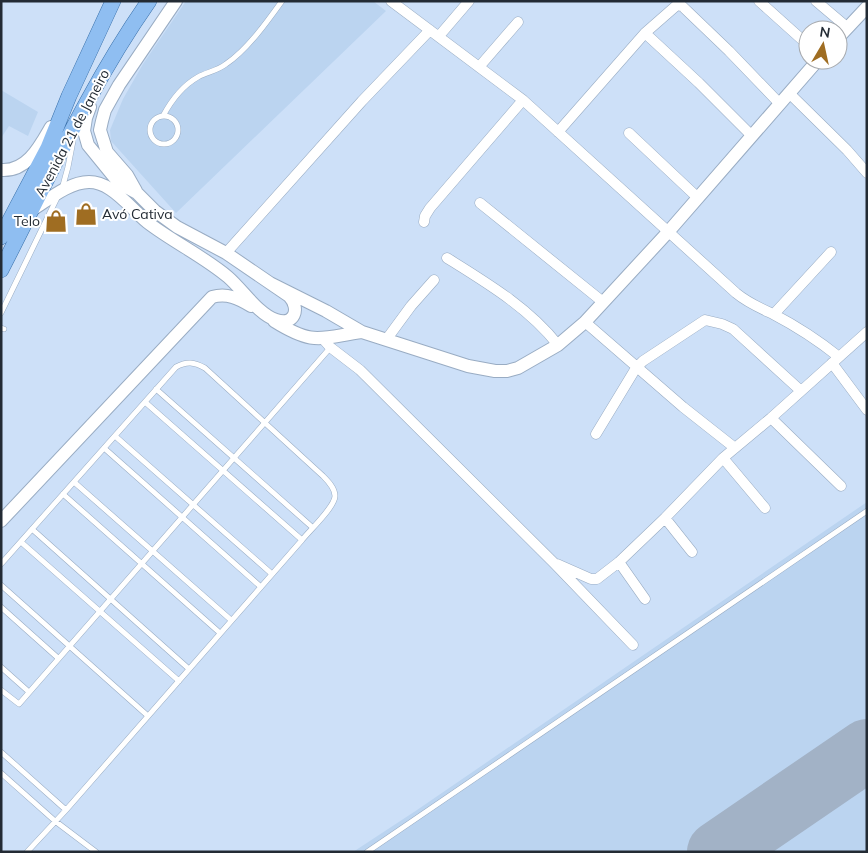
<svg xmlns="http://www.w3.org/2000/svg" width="868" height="853" font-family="Mulish,sans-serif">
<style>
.built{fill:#bbd4f0}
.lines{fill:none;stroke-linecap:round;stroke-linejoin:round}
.runway{stroke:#a2b2c6;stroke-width:62}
.service-casing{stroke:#99acc3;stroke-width:6}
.minor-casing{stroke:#99acc3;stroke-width:11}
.tertiary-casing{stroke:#99acc3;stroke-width:14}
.primary-casing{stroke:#386fa9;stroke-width:16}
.service{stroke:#fff;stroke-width:5}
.minor{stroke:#fff;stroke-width:10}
.tertiary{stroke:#fff;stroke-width:12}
.primary{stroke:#8fbef1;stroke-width:15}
.labels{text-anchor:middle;stroke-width:4;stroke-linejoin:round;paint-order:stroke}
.street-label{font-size:14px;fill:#232b34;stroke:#fff}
.poi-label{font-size:14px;fill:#232b34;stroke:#fff;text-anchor:start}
</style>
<rect width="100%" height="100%" fill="#cde0f8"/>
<path class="built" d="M186,1h187l13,10 -210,202 -65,-72 -1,-11 13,-31 20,-35z
M1,90l37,22 -10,24 -19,-10 -8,12z
M867,502v350h-514l64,-42z"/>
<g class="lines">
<path class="runway" d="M718,852l149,-102"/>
<defs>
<path id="service" d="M150 130a14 14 0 1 1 28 0a14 14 0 1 1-28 0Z
M163,116c8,-15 19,-30 35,-39 9,-5 19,-6 28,-13 21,-14 41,-42 56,-63
M62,189l6,-22 5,-26
M1,313l57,-117
M1,328l3,1
M156,389l156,138
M145,402l157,138
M115,436l157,138
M104,448l157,139
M74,482l157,138
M63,494l157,139
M32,529l157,140
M21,542l158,139
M1,564l175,-197c11,-6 18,-5 29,1l118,108c5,5 12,12 12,20 0,11 -26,35 -33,44l-236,270 -39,42
M1,585l147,131
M1,607l57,51
M1,667l28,25
M1,690l18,14 311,-356
M1,752l65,58
M1,773l54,48 41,31
M367,852l500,-341"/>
<path id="minor" d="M391,1l132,99 213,193c12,10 24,15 37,21 23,12 46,27 66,43
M759,1l49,44
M816,1l32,27
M645,33l54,50 53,53
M439,36l30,-35
M479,67l39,-45
M789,93l58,57 20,23
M558,132l87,-99 32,-28 5,1 47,45 51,53
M629,133l68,64
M480,203l123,99
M424,222l1,-6 5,-8 93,-108
M226,253l136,-152 68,-71
M447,258c40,25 82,50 111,87
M774,314l57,-62
M585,322l98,85 52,41
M323,339l7,8 30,23 194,193 79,82
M386,340l25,-34 23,-26
M832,363l35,47
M771,418l70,68
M596,434l40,-66 7,-7 62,-41 17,4 11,5 68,62
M723,458l42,50
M665,518l27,34
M619,562l26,37
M557,564l34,15h6l22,-17 46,-44 58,-60 48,-40 96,-86"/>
<path id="tertiary" d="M838,38l29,-31
M1,170c26,2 39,-24 50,-43
M136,191l-9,-16 -20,-23 -7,-22 2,-9 3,-11 14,-25 57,-84
M32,210c16,-10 37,-28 57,-28 8,0 15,3 21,7 14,9 24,22 37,33 26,20 56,34 81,55 15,13 30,37 48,43 18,6 25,-11 13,-24l-63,-43 -49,-26 -22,-16 -18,-18 -18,-10 -31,-38 -4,-14 2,-13 4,-11
M270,283l56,28 36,21 106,34 27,5h12l11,-3 40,-23 27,-23 84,-91 149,-171
M274,321c40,25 45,17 88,11
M1,521l211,-224c15,-4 26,1 39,9"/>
<path id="primary" d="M1,237l47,-89 21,-52 44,-95
M1,270c47,-91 89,-185 148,-269"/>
</defs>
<use href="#service" class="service-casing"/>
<use href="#minor" class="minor-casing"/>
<use href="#tertiary" class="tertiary-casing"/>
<use href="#primary" class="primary-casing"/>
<use href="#service" class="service"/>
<use href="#minor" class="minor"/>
<use href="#tertiary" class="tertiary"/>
<use href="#primary" class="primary"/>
</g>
<defs>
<symbol id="shop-bare" viewBox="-9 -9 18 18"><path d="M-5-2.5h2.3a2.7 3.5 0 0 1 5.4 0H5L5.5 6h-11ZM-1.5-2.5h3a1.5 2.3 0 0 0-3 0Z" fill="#9f6d22" stroke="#fff" stroke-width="2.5" paint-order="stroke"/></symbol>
</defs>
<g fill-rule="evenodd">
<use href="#shop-bare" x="70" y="198" width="32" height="32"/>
<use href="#shop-bare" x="40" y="205" width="32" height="32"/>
</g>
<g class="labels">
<g class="street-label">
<text transform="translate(72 133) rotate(-62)" y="5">Avenida 21 de Janeiro</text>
</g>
<g class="poi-label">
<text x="102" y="219">Avó Cativa</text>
<text x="40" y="226" text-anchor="end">Telo</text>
</g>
</g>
<rect width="868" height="853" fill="none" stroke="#232b34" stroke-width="5"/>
<g transform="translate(823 45) rotate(9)"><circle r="24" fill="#ffffff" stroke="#a7aaae"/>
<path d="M0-4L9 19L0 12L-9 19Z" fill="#9f6d22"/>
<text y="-8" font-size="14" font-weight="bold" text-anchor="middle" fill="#232b34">N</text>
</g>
</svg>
